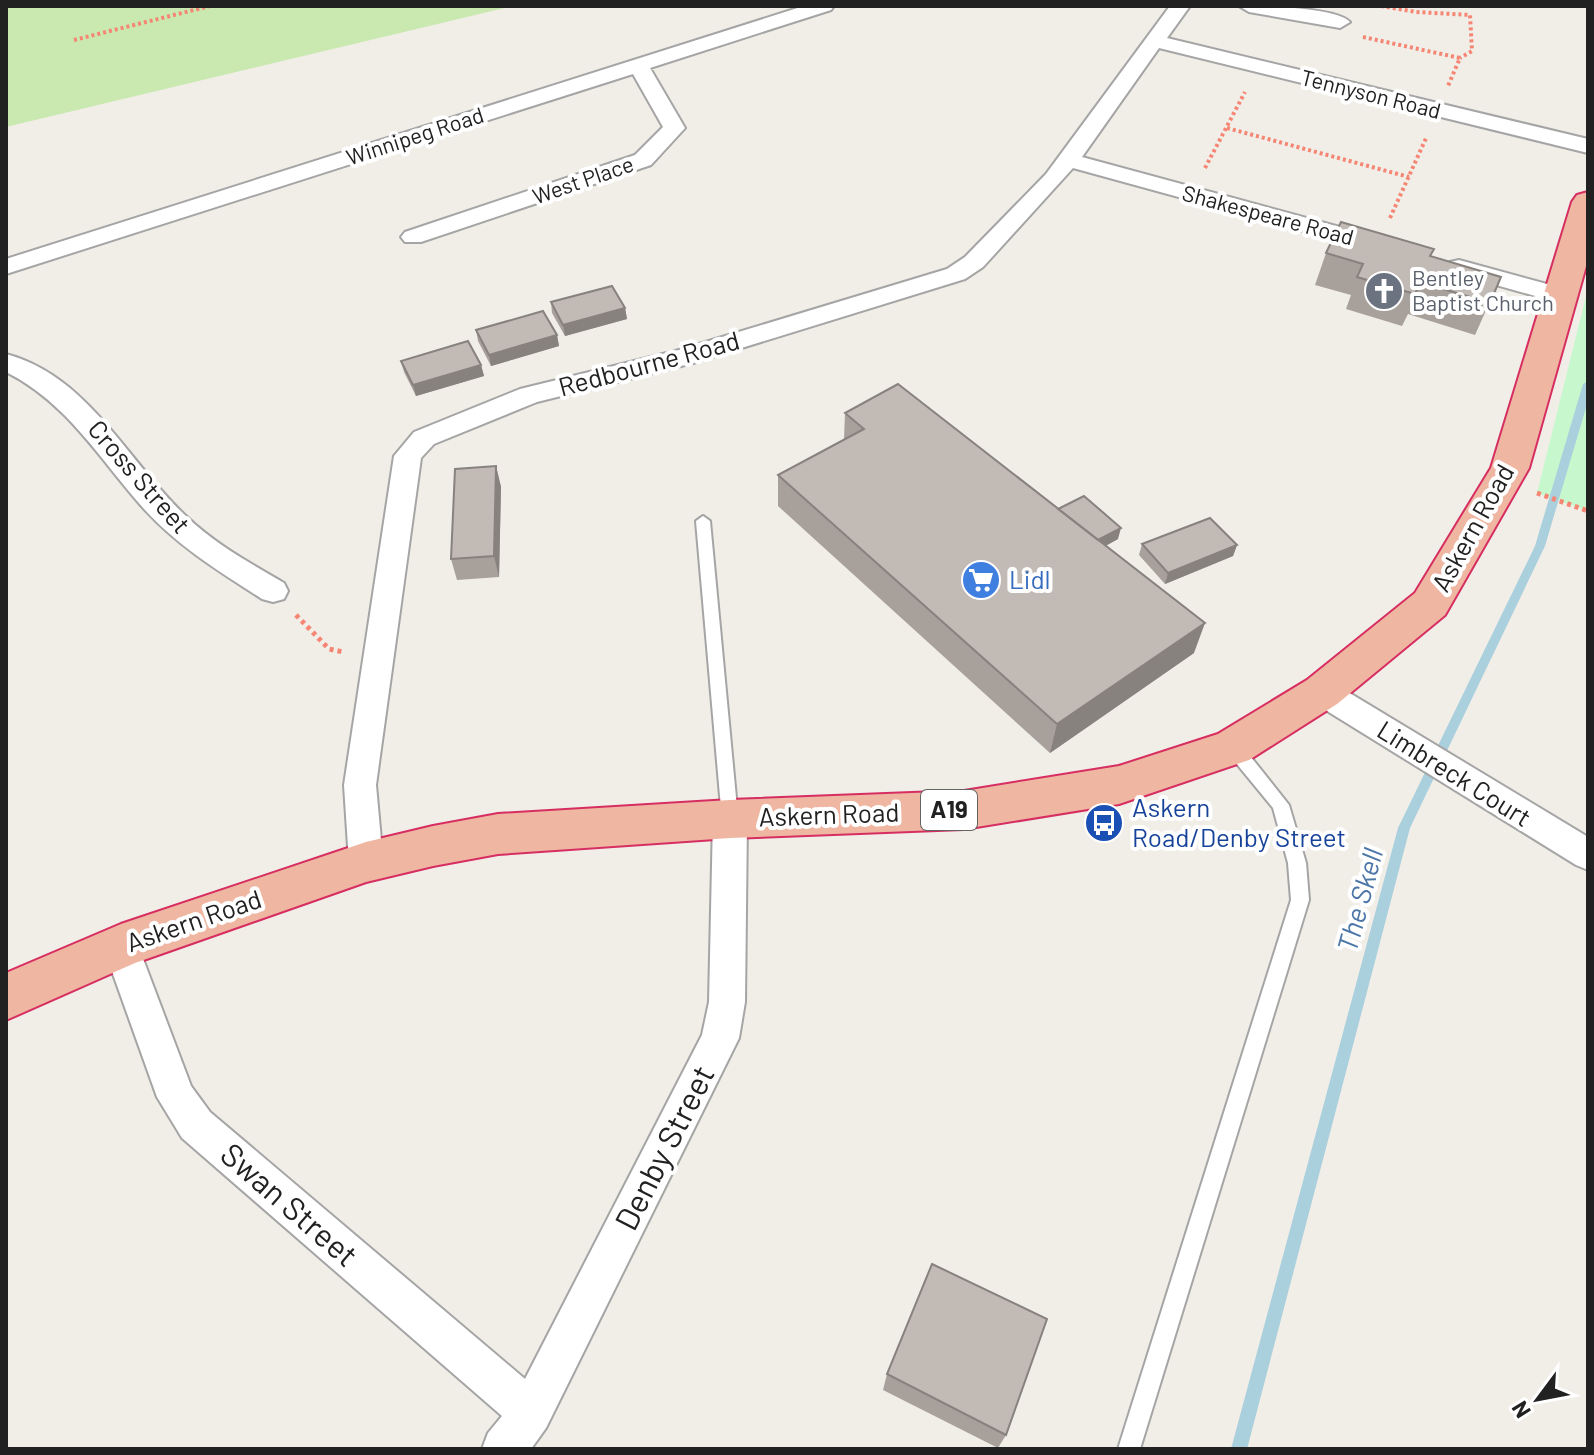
<svg xmlns="http://www.w3.org/2000/svg" width="1594" height="1455" font-family="Barlow,sans-serif">
<style>
.grass{fill:#cae9b0}
.park{fill:#c7f8cd}
.lines{fill:none;stroke-linecap:round;stroke-linejoin:round}
.stream{fill:#aacfdd;fill-rule:evenodd}
.service-casing{stroke:#a5a5a5;stroke-width:4}
.minor-casing{stroke:#a5a5a5;stroke-width:4}
.trunk-casing{stroke:#d62e61;stroke-width:4}
.path-far1{stroke:#f68674;stroke-width:4;stroke-dasharray:3 3;stroke-linecap:butt}
.path{stroke:#f68674;stroke-width:5;stroke-dasharray:4 4;stroke-linecap:butt}
.service{fill:#fff;fill-rule:evenodd}
.minor{fill:#fff;fill-rule:evenodd}
.trunk{fill:#efb6a2;fill-rule:evenodd}
.wall{fill:#a7a09b}
.shaded-wall{fill:#88827e}
.building{fill:#c2bab4;stroke:#88827e;stroke-width:2}
.labels{text-anchor:middle;stroke-width:8;stroke-linejoin:round;paint-order:stroke}
.far-street-label{font-size:22px;fill:#212121;stroke:#fff}
.far-worship-label{font-size:22px;fill:#5b616d;stroke:#fff;text-anchor:start}
.shield{fill:#fff;stroke:#646464;stroke-width:2}
.shield-label{font-size:24px;font-weight:bold;fill:#212121}
.street-label{font-size:26px;fill:#212121;stroke:#fff}
.shop-label{font-size:26px;fill:#366cbe;stroke:#fff;text-anchor:start}
.transit-label{font-size:26px;fill:#164399;stroke:#fff;text-anchor:start}
.water-label{font-size:28px;font-style:italic;fill:#4c76a7;stroke:#fff}
.near-street-label{font-size:32px;fill:#212121;stroke:#fff}
</style>
<rect width="100%" height="100%" fill="#f1eee8"/>
<path class="grass" d="M6,6h507l-507,121z"/>
<path class="park" d="M1588,288v223l-51,-18z"/>
<g class="lines">
<path class="stream" d="M1588,381v20l-43,145 -135,282 -163,621h-16l167,-621 137,-282 48,-162z"/>
<defs>
<path id="service" d="M703,516l7,5 28,298 -2,5 -6,2 -6,-2 -2,-5 -26,-298z
M1233,740l6,2 50,63 17,58 3,37 -169,549h-22l173,-549 -3,-37 -15,-55 -46,-56 -2,-5 2,-5z"/>
<path id="minor" d="M804,6h30l-3,4 -181,58 35,60 -34,37 -230,77h-16l-4,-5 4,-5 230,-77 28,-28 -30,-53 -627,200v-15z
M1170,6h20l-23,32 421,101v14l-429,-105 -77,109 302,82 4,5 -4,5h-16l-295,-81 -90,99 -18,12 -272,84 -156,39 -103,42 -13,14 -45,327 7,77 -5,10 -12,5 -12,-5 -5,-10 -5,-77 50,-329 20,-24 106,-43 159,-39 268,-81 18,-12 81,-83z
M1239,6c22,0 97,1 111,16l-10,6 -91,-16z
M1459,260l110,30 3,5 -3,5 -9,3 -110,-31 -3,-5 3,-5z
M6,354c83,22 122,109 181,163 28,27 63,46 97,66l4,8 -4,8 -11,3 -11,-3c-42,-27 -83,-52 -117,-89 -45,-50 -77,-107 -139,-138z
M1322,680l11,3 255,154v33l-12,-5 -265,-164 -5,-9 5,-9z
M730,805l12,4 5,10 -2,183 -6,36 -193,390 -15,21h-49l6,-16 14,-17 -320,-278 -25,-41 -54,-151 5,-11 13,-5 13,5 57,151 19,26 315,267 177,-344 7,-33 4,-183 5,-10z"/>
<path id="trunk" d="M1588,192v67l-59,209 -84,147 -108,89 -88,56 -130,44 -155,25 -234,9 -232,16 -65,12 -67,16 -231,81 -129,57v-47l115,-49 245,-82 67,-16 65,-12 232,-14 234,-9 155,-25 99,-32 89,-54 108,-87 76,-125 81,-266 5,-7z"/>
</defs>
<use href="#service" class="service-casing"/>
<use href="#minor" class="minor-casing"/>
<use href="#trunk" class="trunk-casing"/>
<path class="path-far1" d="M1381,6l35,6 54,3 2,36 -12,7
M1363,37l97,21 -12,28
M74,40l136,-34
M1227,128l182,49
M1205,168l40,-76
M1390,218l37,-82"/>
<path class="path" d="M1537,493l51,18
M296,615l33,34 14,3"/>
<use href="#service" class="service"/>
<use href="#minor" class="minor"/>
<use href="#trunk" class="trunk"/>
</g>
<path class="wall" d="M1326,253l105,3 70,21 -26,58 -67,-21 -6,12 -56,-17 5,-14 -36,-10z
M551,302l74,6 2,11 -62,17 -13,-23z
M476,330l81,5 2,11 -68,20 -13,-25z
M401,361l80,4 3,11 -68,20 -12,-24z
M845,413l213,96 60,30 -13,7 89,107 -144,100 -272,-247v-31l66,-36z
M496,466l5,21 -2,90 -42,3 -6,-21z
M1142,544l95,1 -4,11 -68,28 -26,-29z
M887,1374l119,61 -8,13 -115,-58z"/>
<path class="shaded-wall" d="M625,308l2,11 -62,17 -2,-11z
M557,335l2,11 -68,20 -2,-11z
M481,365l3,11 -68,20 -3,-11z
M496,466l5,21 -2,90 -5,-21z
M1121,528l-3,11 -25,14 2,-11z
M1237,545l-4,11 -68,28 3,-11z
M1205,623l-11,30 -144,100 7,-29z"/>
<path class="building" d="M1341,222l93,27 -4,7 71,21 -11,26 -70,-21 -5,12 -58,-17 6,-13 -37,-11z
M612,286l13,22 -62,17 -12,-23z
M543,311l14,24 -68,20 -13,-25z
M468,341l13,24 -68,20 -12,-24z
M898,384l307,239 -148,101 -279,-249 86,-46 -19,-16z
M496,466l-2,90 -43,3 4,-90z
M1084,496l37,32 -23,12 -40,-31z
M1210,518l27,27 -69,28 -26,-29z
M932,1264l115,55 -41,116 -119,-61z"/>
<defs>
<symbol id="church-disc" viewBox="-11 -11 22 22"><circle r="9.5" fill="#6b7280" stroke="#fff"/><path d="M-1.2-6h2.4v3.5h3.3v2.4h-3.3V6h-2.4V-.1h-3.3v-2.4h3.3Z" fill="#fff"/></symbol>
<symbol id="supermarket-disc" viewBox="-11 -11 22 22"><circle r="9.5" fill="#3f7fe0" stroke="#fff"/><path d="M-6-5.5h2.5l.6 2H6L4.5 2H-2.5L-4.4-4H-6ZM-1.5 3.2a1.3 1.3 0 1 0 .1 0ZM3 3.2a1.3 1.3 0 1 0 .1 0Z" fill="#fff"/></symbol>
<symbol id="bus-disc" viewBox="-11 -11 22 22"><circle r="9.5" fill="#1a4fb4" stroke="#fff"/><path d="M-5-6H5V4H4V6H2V4H-2V6H-4V4H-5ZM-3.5-4V0h7V-4ZM-3.5 1.2v1.5H-2V1.2ZM2 1.2v1.5H3.5V1.2Z" fill="#fff"/></symbol>
</defs>
<g fill-rule="evenodd">
<use href="#church-disc" x="1362" y="269" width="44" height="44"/>
<use href="#supermarket-disc" x="959" y="558" width="44" height="44"/>
<use href="#bus-disc" x="1082" y="801" width="44" height="44"/>
</g>
<g class="labels">
<g class="far-street-label">
<text transform="translate(1371 94) rotate(14)" y="8">Tennyson Road</text>
<text transform="translate(415 136) rotate(-18)" y="8">Winnipeg Road</text>
<text transform="translate(583 180) rotate(-19)" y="8">West Place</text>
<text transform="translate(1268 215) rotate(15)" y="8">Shakespeare Road</text>
</g>
<g class="far-worship-label">
<text x="1412" y="286">Bentley<tspan x="1412" dy="25">Baptist Church</tspan></text>
</g>
<rect class="shield" x="921" y="790" width="56" height="40" rx="6"/>
<g class="shield-label">
<text x="949" y="818">A19</text>
</g>
<g class="street-label">
<text transform="translate(649 364) rotate(-15)" y="9">Redbourne Road</text>
<text transform="translate(139 477) rotate(49)" y="9">Cross Street</text>
<text transform="translate(1473 528) rotate(-61)" y="9">Askern Road</text>
<text transform="translate(1454 774) rotate(32)" y="9">Limbreck Court</text>
<text transform="translate(829 815) rotate(-2)" y="9">Askern Road</text>
<text transform="translate(194 921) rotate(-19)" y="9">Askern Road</text>
</g>
<g class="shop-label">
<text x="1009" y="589">Lidl</text>
</g>
<g class="transit-label">
<text x="1132" y="817">Askern<tspan x="1132" dy="30">Road/Denby Street</tspan></text>
</g>
<g class="water-label">
<text transform="translate(1360 900) rotate(-75)" y="10">The Skell</text>
</g>
<g class="near-street-label">
<text transform="translate(665 1148) rotate(-63)" y="11">Denby Street</text>
<text transform="translate(289 1205) rotate(41)" y="11">Swan Street</text>
</g>
</g>
<rect width="1594" height="1455" fill="none" stroke="#212121" stroke-width="16"/>
<g transform="translate(1538 1399) rotate(238)" stroke="#ffffff" stroke-width="6" paint-order="stroke">
<path d="M0-6L14 30L0 20L-14 30Z" fill="#212121"/>
<text y="-12" font-size="22" font-weight="bold" text-anchor="middle" fill="#212121">N</text>
</g>
</svg>
